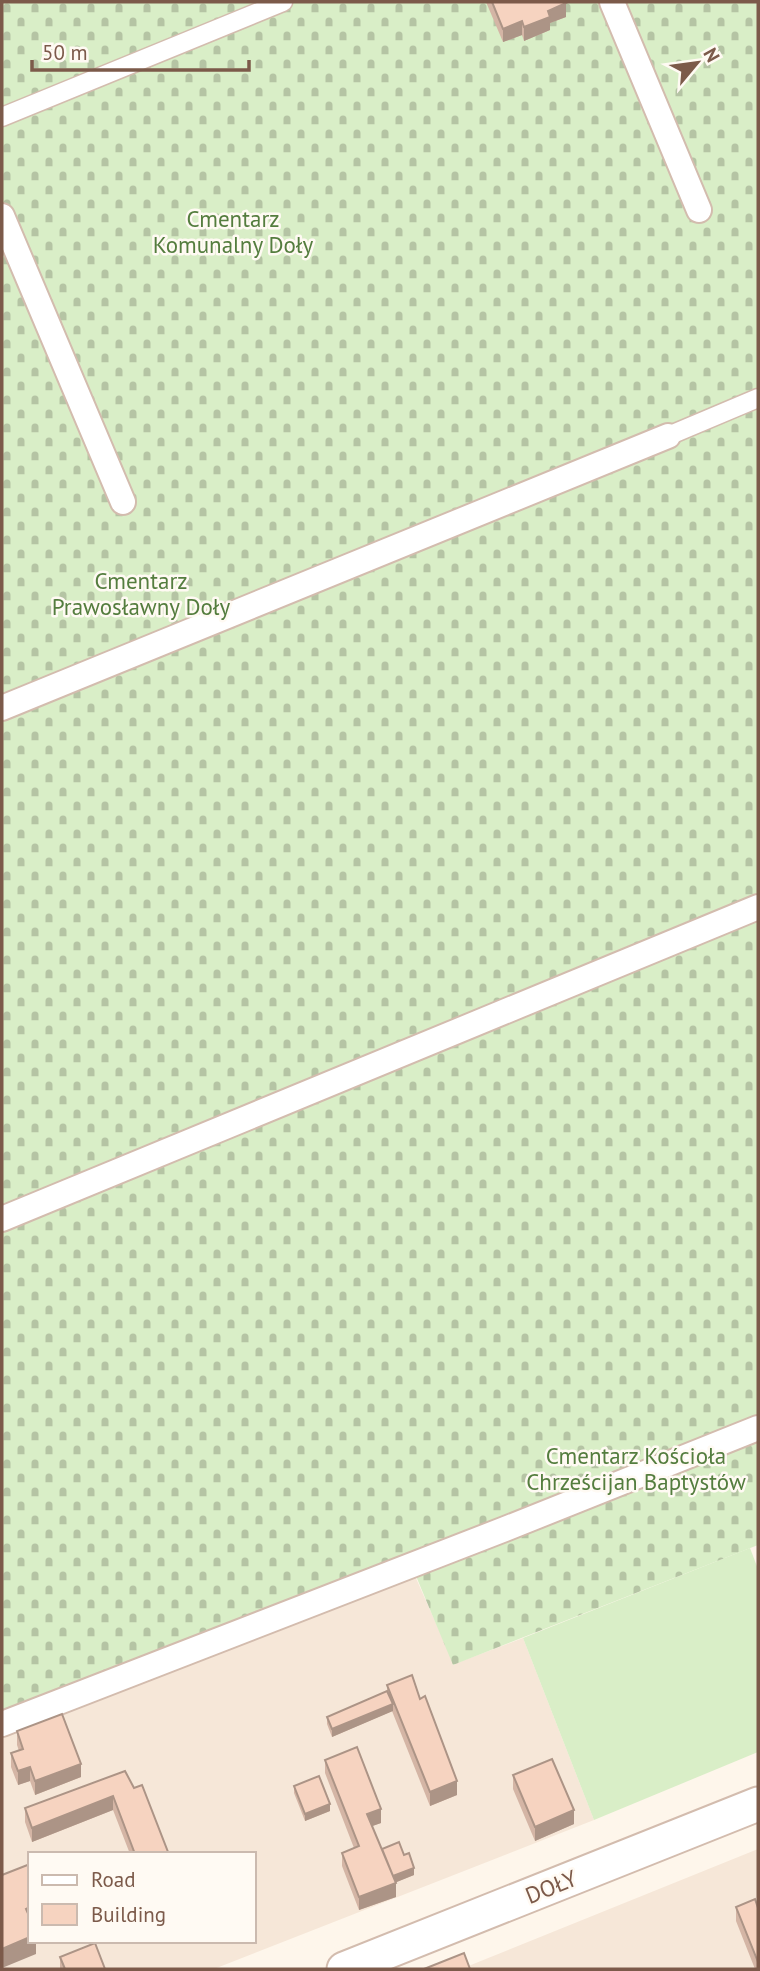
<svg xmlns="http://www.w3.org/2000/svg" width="760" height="1971" font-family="'PT Sans',sans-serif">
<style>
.residential{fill:#f6e7d8;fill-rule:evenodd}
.grass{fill:#d9eec7}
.cemetery{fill:url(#cemetery-stones)}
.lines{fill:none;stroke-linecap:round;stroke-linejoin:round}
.service-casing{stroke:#d3bcae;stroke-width:21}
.pedestrian-casing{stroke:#d3bcae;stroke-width:28}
.minor-casing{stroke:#d3bcae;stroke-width:37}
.service{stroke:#fff;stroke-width:18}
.pedestrian{stroke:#fff;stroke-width:24}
.minor{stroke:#fff;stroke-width:33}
.wall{fill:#d4b5a5}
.shaded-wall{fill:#ac9486}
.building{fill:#f6d3c0;stroke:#ac9486;stroke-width:2}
.labels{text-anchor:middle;stroke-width:5;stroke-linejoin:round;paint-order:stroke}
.park-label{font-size:23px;fill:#547d3e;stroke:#fffaf3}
.street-label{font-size:23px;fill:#7c5a4a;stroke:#fffaf3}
</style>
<defs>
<pattern id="cemetery-stones" width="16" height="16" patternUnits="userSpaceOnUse" patternTransform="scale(1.75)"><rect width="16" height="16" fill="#d9eec7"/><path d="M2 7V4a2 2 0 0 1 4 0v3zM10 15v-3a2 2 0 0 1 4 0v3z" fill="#b5c4a4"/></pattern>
</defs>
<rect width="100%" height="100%" fill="#fef6eb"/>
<path class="residential" d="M415,1576l39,88 69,-26 71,182 -380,149h-212v-233zM30,1854h224v87h-224z
M758,1849v120h-297z"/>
<path class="grass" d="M750,1548l8,21v183l-164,68 -71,-182z"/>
<path class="cemetery" d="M2,2h756v1543l-305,120 -37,-89 -414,160z"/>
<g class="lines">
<defs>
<path id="service" d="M2,117l281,-115
M668,436l90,-38"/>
<path id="pedestrian" d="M612,2l87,208
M2,216l121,286
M2,708l666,-272
M2,1219l756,-312
M2,1724l503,-195 253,-101"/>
<path id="minor" d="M344,1969l414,-165"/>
</defs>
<use href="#service" class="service-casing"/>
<use href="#pedestrian" class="pedestrian-casing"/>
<use href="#minor" class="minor-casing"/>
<use href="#service" class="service"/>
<use href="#pedestrian" class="pedestrian"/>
<use href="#minor" class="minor"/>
</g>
<path class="wall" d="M486,2h79l1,15 -16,6v7l-26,11 -2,-6 -19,7z
M387,1685l70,110 -27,11 -38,-95 -60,26 -5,-13v-7l60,-26z
M17,1731l64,46 -46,18 -5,-14 -12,4 -7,-18v-14l8,-2 -2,-6z
M325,1760l56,63 -9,3 10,23 22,6 10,20 -18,7v15l-37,13 -17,-44v-13l12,-5 -29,-75z
M125,1771l43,83h-38l-17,-44 -81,32 -7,-20v-14z
M513,1775l61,49 -39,17 -22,-52z
M294,1786l36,25 -25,10 -11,-28z
M736,1907l22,1v61h-3l-19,-48z
M60,1957l45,12h-45z"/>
<path class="shaded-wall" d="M566,3v14l-16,6v7l-26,11v-14l24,-16z
M522,21v14l-19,7v-13z
M393,1704v7l-61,26v-8z
M81,1764v13l-46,18v-14z
M30,1767v14l-12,4v-14z
M457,1781v14l-27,11v-14z
M113,1796v14l-81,32v-14z
M330,1804v7l-25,10v-7z
M381,1809v14l-14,5v-14z
M574,1810v14l-39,17v-14z
M414,1868v7l-22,9v-7z
M396,1883v14l-37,13v-13z
M30,1937v4h6v13l-34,14v-19z"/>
<path class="building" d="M492,2h73l1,1 -18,8 2,6 -26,10 -2,-6 -19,8z
M412,1675l8,24 5,-3 32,85 -27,11 -43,-107z
M387,1691l6,13 -61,25 -5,-12z
M62,1714l19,50 -46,17 -5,-14 -12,4 -7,-18 12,-4 -6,-18z
M357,1747l24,62 -14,5 29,69 -37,14 -17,-44 17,-7 -34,-86z
M552,1759l22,51 -39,17 -22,-52z
M125,1771l9,17 8,-3 26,67 -5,2h-28l-22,-58 -81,32 -7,-20z
M319,1776l11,28 -25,10 -11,-28z
M399,1842l5,13 5,-2 5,15 -21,8 -11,-27z
M30,1864v43l-4,2 4,9v19l-28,12v-74z
M755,1899l3,9v54l-22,-55z
M95,1943l10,26h-40l-5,-12z
M464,1953l6,16h-46z"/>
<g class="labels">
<g class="park-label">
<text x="233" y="227">Cmentarz<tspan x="233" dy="26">Komunalny Doły</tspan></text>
<text x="141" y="589">Cmentarz<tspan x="141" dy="26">Prawosławny Doły</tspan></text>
<text x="636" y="1464">Cmentarz Kościoła<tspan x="636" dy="26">Chrześcijan Baptystów</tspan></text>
</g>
<g class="street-label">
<text transform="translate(551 1887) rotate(-22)" y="8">DOŁY</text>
</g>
</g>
<rect width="760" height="1971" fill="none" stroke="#7c5a4a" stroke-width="7"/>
<rect x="28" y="1852" width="228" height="91" fill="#fffaf3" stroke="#cbbaaf" stroke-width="2"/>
<rect x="42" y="1875" width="35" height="10" fill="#ffffff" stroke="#cbbaaf" stroke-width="2"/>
<text x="91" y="1887" font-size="21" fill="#7c5a4a">Road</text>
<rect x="42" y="1904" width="35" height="21" fill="#f6d3c0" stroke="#cbbaaf" stroke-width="2"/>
<text x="91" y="1922" font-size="21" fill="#7c5a4a">Building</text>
<g transform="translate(697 63) rotate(61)" stroke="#fffaf3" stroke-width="5" paint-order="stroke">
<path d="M0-5L12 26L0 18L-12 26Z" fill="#7c5a4a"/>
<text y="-10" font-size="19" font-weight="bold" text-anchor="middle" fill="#7c5a4a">N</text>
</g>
<path d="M32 60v10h217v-10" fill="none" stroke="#7c5a4a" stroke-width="3.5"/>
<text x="42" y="60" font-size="21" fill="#7c5a4a" stroke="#fffaf3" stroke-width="5" paint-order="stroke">50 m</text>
</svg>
